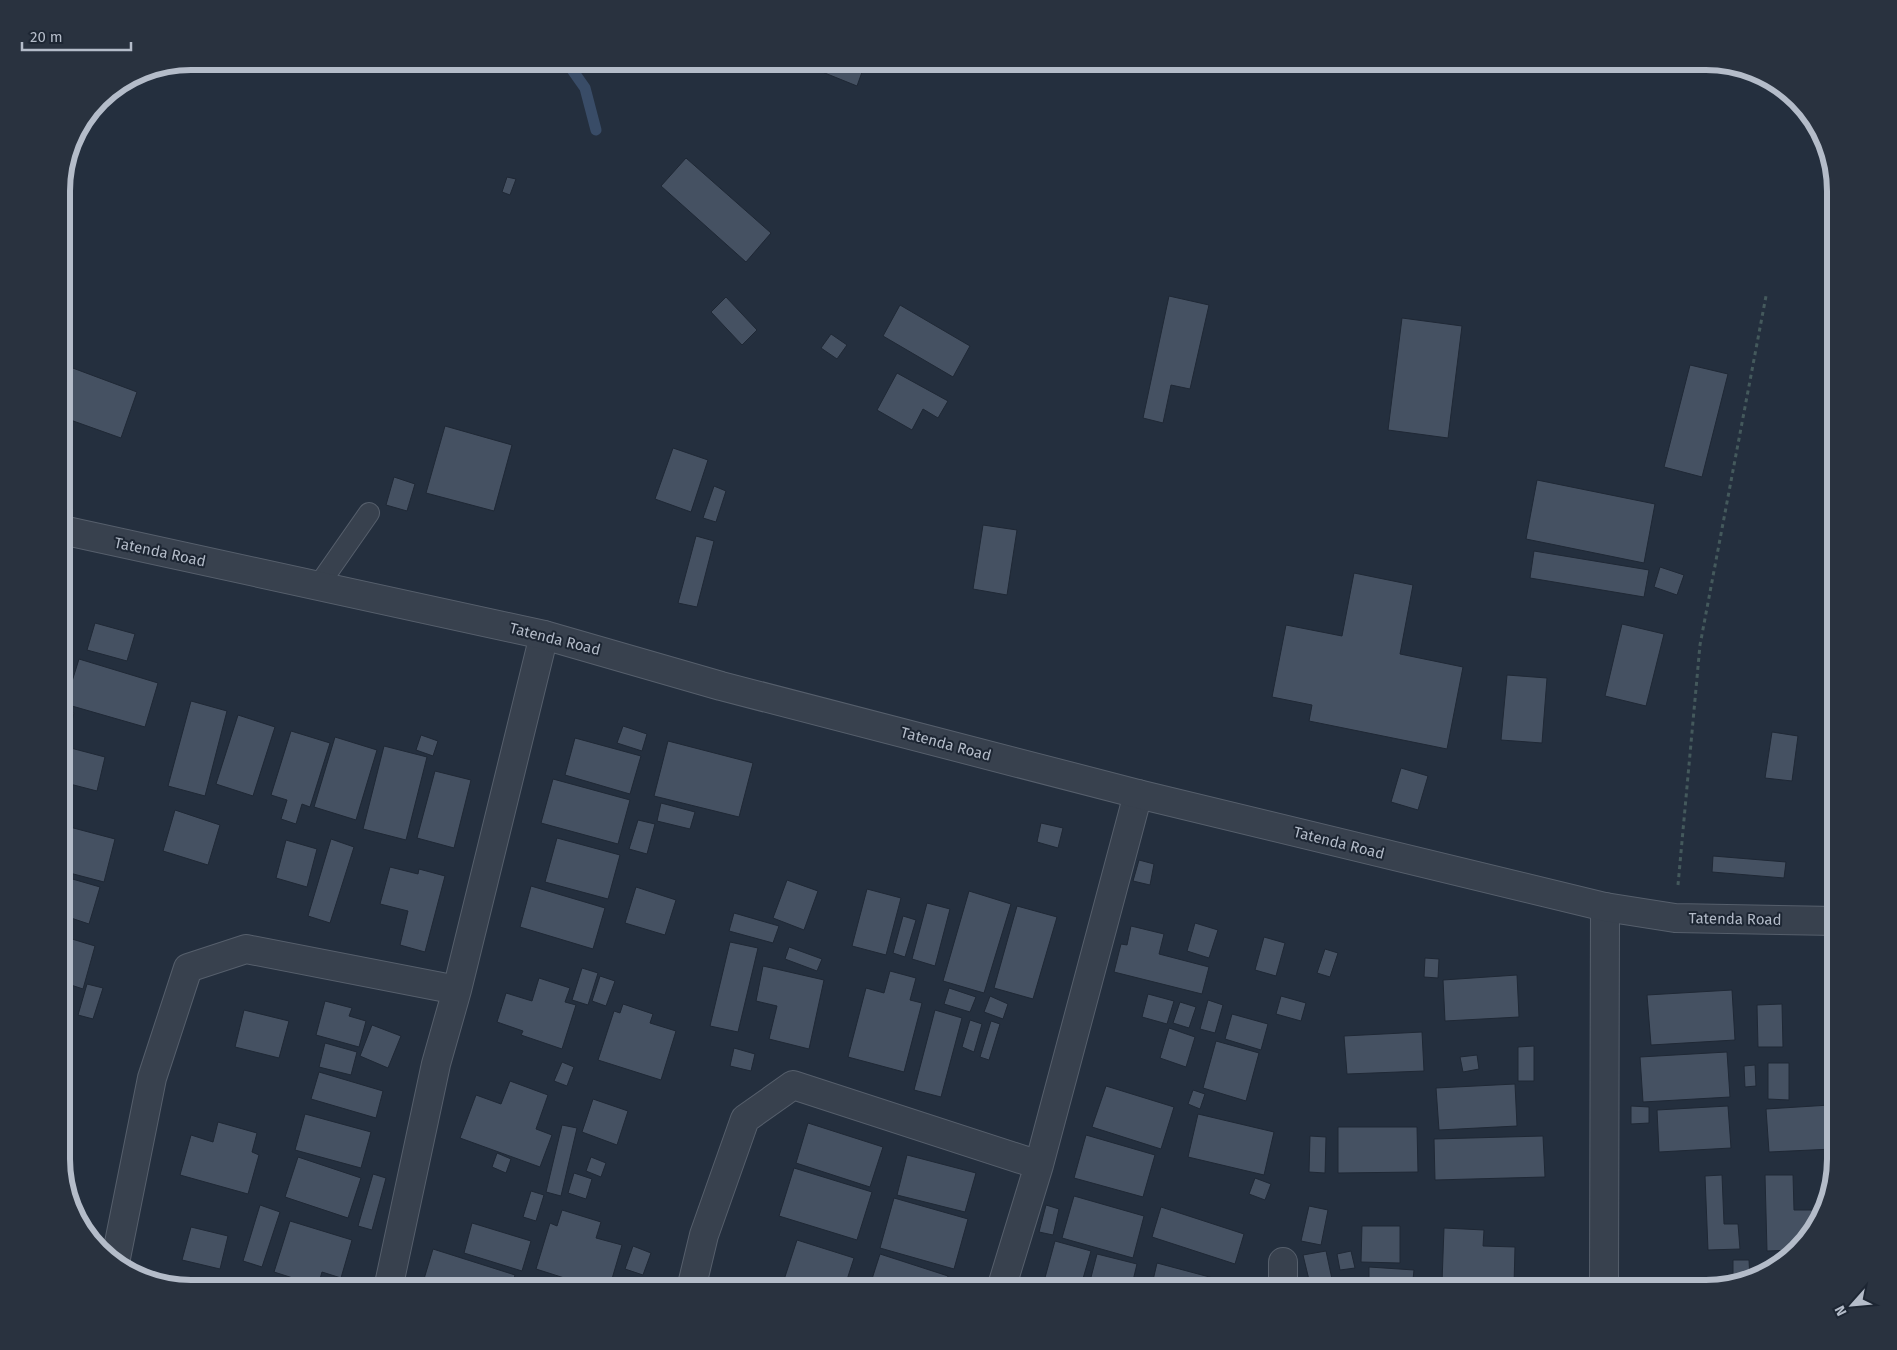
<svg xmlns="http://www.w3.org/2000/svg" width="1897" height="1350" font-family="'Fira Sans',sans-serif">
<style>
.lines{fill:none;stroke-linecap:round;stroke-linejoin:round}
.stream{stroke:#394c67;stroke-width:11}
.building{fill:#455162;stroke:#1f2835}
.service-casing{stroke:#565f6c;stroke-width:22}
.minor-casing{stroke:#565f6c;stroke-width:30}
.tertiary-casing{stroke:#565f6c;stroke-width:30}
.path{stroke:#44595c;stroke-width:3;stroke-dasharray:4 4;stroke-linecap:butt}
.service{stroke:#38414e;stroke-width:20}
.minor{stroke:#38414e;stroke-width:28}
.tertiary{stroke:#38414e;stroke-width:28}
.labels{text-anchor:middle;stroke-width:4;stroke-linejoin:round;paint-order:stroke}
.street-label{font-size:15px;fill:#b4bcc9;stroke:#1d2633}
.rim{fill:none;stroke:#b4bcc9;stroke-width:6}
</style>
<rect width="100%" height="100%" fill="#242f3e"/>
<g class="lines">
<path class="stream" d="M566,61l19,27 11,42"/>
</g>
<path class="building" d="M795,61h71l-9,25z
M686,158l85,75 -25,29 -85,-76z
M507,177l9,2 -6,16 -8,-3z
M1169,296l40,9 -19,84 -19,-4 -8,38 -20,-5z
M726,297l31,33 -15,15 -31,-33z
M900,305l70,41 -17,31 -70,-41z
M1402,318l60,8 -14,112 -60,-8z
M831,334l16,11 -10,14 -16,-11z
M1690,365l38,9 -26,103 -38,-10z
M70,367l67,25 -16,46 -59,-21v-26z
M897,373l51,28 -10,17 -15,-9 -11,21 -35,-20z
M445,426l67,19 -18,66 -68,-18z
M673,448l35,12 -17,52 -36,-13z
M394,477l21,7 -8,27 -21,-6z
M1537,480l118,24 -11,59 -118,-24z
M714,486l12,5 -10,31 -13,-4z
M983,525l34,5 -10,65 -34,-6z
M696,536l18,5 -17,66 -19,-4z
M1534,551l115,19 -5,27 -114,-19z
M1660,567l24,8 -7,20 -23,-8z
M1354,573l59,12 -13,69 63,13 -16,82 -138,-28 3,-16 -40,-8 14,-72 56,11z
M62,608l6,2 -6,24z
M95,623l40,11 -8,27 -40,-11z
M1622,624l42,10 -18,72 -41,-10z
M79,659l79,24 -13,44 -80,-23z
M1507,675l40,3 -5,65 -41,-3z
M191,701l36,10 -22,85 -37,-10z
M62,710l12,3 -8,32 -4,-1z
M238,715l37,12 -22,69 -37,-12z
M623,726l24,8 -5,17 -25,-8z
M291,731l39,12 -20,64 -8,-3 -6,20 -15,-5 6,-19 -16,-5z
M1772,732l26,4 -6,45 -27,-3z
M421,735l17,6 -5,15 -17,-6z
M335,737l42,13 -21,70 -42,-13z
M575,738l66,18 -11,38 -65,-19z
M668,741l85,22 -14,54 -85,-21z
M63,746l42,11 -8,34 -35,-9z
M384,746l43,11 -21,83 -43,-11z
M1401,768l27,8 -10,34 -27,-8z
M435,771l36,9 -17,68 -37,-10z
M553,779l77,21 -12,44 -77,-21z
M661,803l34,9 -5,17 -33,-8z
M175,810l45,15 -12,40 -45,-14z
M638,820l17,4 -8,30 -18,-5z
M1041,823l22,5 -5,20 -21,-6z
M62,825l53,14 -11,43 -42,-11z
M557,838l63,17 -12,44 -63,-17z
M331,839l23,8 -24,76 -22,-7z
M286,840l31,9 -10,38 -31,-9z
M1713,856l73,6 -2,16 -72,-6z
M1139,860l15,4 -4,21 -17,-4z
M390,867l28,7 1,-5 26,7 -20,76 -25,-7 8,-34 -28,-7z
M62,876l38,11 -11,37 -27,-9z
M787,880l31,11 -14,39 -31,-12z
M531,886l74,22 -12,41 -73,-22z
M636,887l40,13 -11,35 -40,-12z
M867,889l34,9 -15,57 -34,-9z
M969,891l42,13 -27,89 -41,-12z
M927,903l23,6 -15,57 -23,-7z
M1017,906l40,11 -24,82 -39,-11z
M734,913l45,13 -6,17 -44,-12z
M903,916l13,4 -11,37 -12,-4z
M1195,923l23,7 -9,28 -22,-7z
M1131,926l33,8 -5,20 50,13 -7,27 -88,-22 7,-28 6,1z
M62,936l33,10 -12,43 -21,-7z
M1264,937l21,6 -9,33 -21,-6z
M730,942l28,6 -20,84 -28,-6z
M789,947l33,12 -5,12 -32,-12z
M1325,949l13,4 -8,24 -13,-4z
M1425,958l14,1 -1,19 -14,-1z
M763,966l61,14 -15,69 -40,-10 8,-33 -21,-5z
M582,968l16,5 -10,32 -16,-5z
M890,971l26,7 -6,22 12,3 -18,69 -56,-15 18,-69 18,5z
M1517,975l2,42 -74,4 -2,-41z
M600,976l15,5 -9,25 -14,-5z
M539,978l31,10 -5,14 11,3 -14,44 -41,-14 2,-4 -26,-9 9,-29 26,8z
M87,984l16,4 -10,31 -15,-4z
M949,988l27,9 -6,15 -26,-8z
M1732,990l3,50 -84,5 -4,-50z
M1148,994l26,7 -7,23 -25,-7z
M990,996l18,8 -5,15 -19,-7z
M1281,996l25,7 -5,18 -25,-7z
M1208,1000l15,5 -8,28 -15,-4z
M325,1001l27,7 -3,8 17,5 -7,26 -43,-12z
M1180,1002l16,5 -7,21 -16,-5z
M623,1004l30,10 -3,9 26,8 -15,49 -63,-20 16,-49 6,2z
M1782,1004l1,43h-25l-1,-42z
M244,1010l45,11 -10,37 -44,-11z
M935,1010l27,8 -21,79 -27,-7z
M1232,1014l36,10 -7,26 -36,-11z
M1836,1015v38h-8l-2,-37z
M970,1020l12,4 -8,28 -12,-5z
M991,1021l9,3 -11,36 -9,-3z
M372,1025l29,11 -13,32 -28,-12z
M1169,1028l26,9 -9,30 -26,-9z
M1422,1032l2,39 -77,3 -3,-38z
M1216,1041l43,12 -13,48 -43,-13z
M325,1043l32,9 -6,23 -32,-8z
M1534,1046v35h-16v-34z
M734,1048l21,6 -4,17 -21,-5z
M1727,1052l3,45 -87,5 -3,-45z
M1477,1055l2,14 -16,3 -3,-15z
M562,1062l12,5 -7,19 -13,-5z
M1768,1063h21v37l-21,-1z
M1755,1065l1,21 -11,1 -1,-21z
M319,1072l64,19 -7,27 -65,-19z
M510,1081l38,14 -12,34 16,6 -12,32 -80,-29 16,-43 25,9z
M1515,1084l2,42 -78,4 -3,-42z
M1106,1086l68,21 -13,42 -69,-22z
M1193,1090l12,4 -5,15 -12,-5z
M593,1099l35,12 -11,34 -35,-13z
M1830,1105l3,44 -64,3 -3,-43z
M1631,1106l18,1v16l-18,1z
M1728,1106l3,42 -72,4 -2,-42z
M305,1114l66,18 -10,36 -66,-18z
M1198,1114l76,18 -10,43 -76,-18z
M218,1122l39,11 -5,19 7,3 -11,39 -68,-19 11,-40 22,7z
M808,1123l75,24 -13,40 -74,-24z
M562,1125l15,3 -16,68 -15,-4z
M1338,1127h79l1,45 -80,1z
M1086,1135l69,20 -12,42 -69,-19z
M1310,1136l16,1 -1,36 -16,-1z
M1543,1136l2,41 -110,3 -1,-41z
M497,1153l14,6 -5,14 -14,-6z
M907,1155l69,18 -11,39 -68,-17z
M298,1157l63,21 -13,40 -63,-21z
M591,1157l15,6 -5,14 -15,-6z
M794,1168l78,24 -15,48 -78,-24z
M574,1173l18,6 -6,20 -18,-6z
M373,1174l13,4 -14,52 -14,-4z
M1722,1175l2,49h14l2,25 -32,1 -3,-74z
M1765,1175h28l1,35h30l-15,28 -15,12 -27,1z
M1255,1178l16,6 -6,16 -16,-6z
M531,1191l13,4 -8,26 -13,-4z
M1074,1196l70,20 -11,42 -71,-20z
M894,1198l74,21 -14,50 -74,-21z
M260,1205l20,7 -18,55 -19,-6z
M1046,1205l13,4 -6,26 -14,-3z
M1309,1206l19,4 -7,35 -20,-4z
M1161,1207l83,27 -9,30 -83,-27z
M562,1210l39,12 -5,16 26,7 -13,44h-10l-63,-20 14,-46 7,3z
M290,1221l62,19 -11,38 -19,-6 -4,14 -44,-14z
M472,1223l59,18 -9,30 -58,-18z
M1362,1226h38v37l-39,-1z
M191,1227l37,9 -8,33 -38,-9z
M1444,1228l40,2 -1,16 32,1 -1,39 -72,-3z
M797,1240l57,18 -10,31h-63z
M1055,1241l36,10 -11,38h-24l-13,-4z
M633,1246l18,7 -8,22 -18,-6z
M433,1249l82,26 -4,14h-90z
M1326,1251l6,28 -22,5 -7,-29z
M1351,1251l4,17 -15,2 -3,-16z
M880,1254l68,22 -4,13h-41l-31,-10z
M1097,1254l40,10 -6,25h-43z
M1733,1260h16l1,18 -17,4z
M1157,1263l75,20 -2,6h-79z
M1369,1267l45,3 -2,19 -43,-2z
M1772,1268l-8,7 -5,1v-7z
M179,1282l35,7h-23l-13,-2z
M550,1284l16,5h-18z"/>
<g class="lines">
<defs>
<path id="service" d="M318,586l51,-73"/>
<path id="minor" d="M1283,1262v27
M115,1263l37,-185 36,-110 58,-19 211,41
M388,1289l48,-225 21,-74 87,-355
M691,1289l13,-54 41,-116 48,-34 246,80
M1001,1289l38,-124 99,-371
M1604,1289l1,-382"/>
<path id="tertiary" d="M62,530l482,105 177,51 417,108 467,113 70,11 161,3"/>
</defs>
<use href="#service" class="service-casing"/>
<use href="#minor" class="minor-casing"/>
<use href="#tertiary" class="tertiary-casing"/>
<path class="path" d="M1678,885l22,-240 66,-349"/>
<use href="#service" class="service"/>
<use href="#minor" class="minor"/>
<use href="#tertiary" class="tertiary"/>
</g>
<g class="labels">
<g class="street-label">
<text transform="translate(160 552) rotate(12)" y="5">Tatenda Road</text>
<text transform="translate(555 639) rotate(14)" y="5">Tatenda Road</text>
<text transform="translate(946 744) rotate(15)" y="5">Tatenda Road</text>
<text transform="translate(1339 843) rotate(14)" y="5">Tatenda Road</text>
<text transform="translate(1735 919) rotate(1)" y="5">Tatenda Road</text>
</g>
</g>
<path d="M0 0H1897V1350H0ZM191 70H1706A121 121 0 0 1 1827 191V1159A121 121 0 0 1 1706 1280H191A121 121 0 0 1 70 1159V191A121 121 0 0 1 191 70Z" fill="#29323f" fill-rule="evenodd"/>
<path class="rim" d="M191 70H1706A121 121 0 0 1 1827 191V1159A121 121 0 0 1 1706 1280H191A121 121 0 0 1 70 1159V191A121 121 0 0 1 191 70Z"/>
<g transform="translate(1852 1305) rotate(243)" stroke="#1d2633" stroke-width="4" paint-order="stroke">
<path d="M0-4L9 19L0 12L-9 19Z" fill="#b4bcc9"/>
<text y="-8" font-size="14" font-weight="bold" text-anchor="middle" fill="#b4bcc9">N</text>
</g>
<path d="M22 42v8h109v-8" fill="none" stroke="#b4bcc9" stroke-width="2.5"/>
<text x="30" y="42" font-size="15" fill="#b4bcc9" stroke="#1d2633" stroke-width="4" paint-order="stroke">20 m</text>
</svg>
